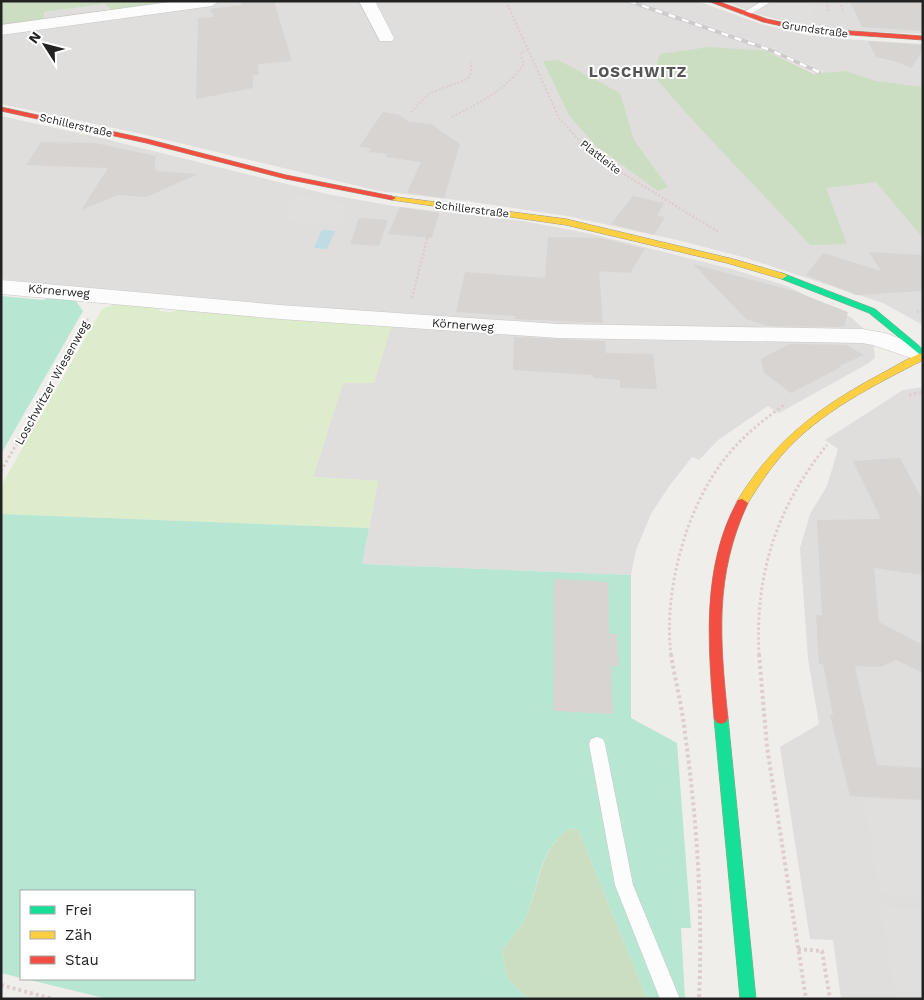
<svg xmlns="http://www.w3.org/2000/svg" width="924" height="1000" font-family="'Work Sans',sans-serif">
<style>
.residential{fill:#dfdedc}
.industrial{fill:#ede4e9}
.grass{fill:#ddeccb}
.forest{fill:#cbdec1}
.pitch{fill:#b7e6d2}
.parking{fill:#e0dfde}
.water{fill:#bfdbe3}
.building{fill:#d7d4d2}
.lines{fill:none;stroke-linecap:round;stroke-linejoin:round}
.lane-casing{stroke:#c9c8c7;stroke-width:1}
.street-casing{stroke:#c9c8c7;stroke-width:1}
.fast-casing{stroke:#999a82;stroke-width:1}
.slow-casing{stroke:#999a82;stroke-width:1}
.jam-casing{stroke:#999a82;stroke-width:1}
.path-far3{stroke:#dccecd;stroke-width:2;stroke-dasharray:2 2;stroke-linecap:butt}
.path-far2{stroke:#dccecd;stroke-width:2.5;stroke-dasharray:2 2;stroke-linecap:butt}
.path-far1{stroke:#dccecd;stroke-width:3;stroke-dasharray:2.5 2.5;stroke-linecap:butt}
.path{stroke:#dccecd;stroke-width:4;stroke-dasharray:3 3;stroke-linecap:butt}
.lane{fill:#fdfcfc;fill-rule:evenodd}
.street{fill:#fdfcfc;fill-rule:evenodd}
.fast{fill:#16e098;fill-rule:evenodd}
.slow{fill:#ffcf43;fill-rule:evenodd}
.jam{fill:#f24e42;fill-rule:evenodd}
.rail-casing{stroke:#ccc;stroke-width:4}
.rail{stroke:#fff;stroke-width:2.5;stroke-dasharray:7;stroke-linecap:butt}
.labels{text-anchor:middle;stroke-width:4;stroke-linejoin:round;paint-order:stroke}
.far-street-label{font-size:11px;fill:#222;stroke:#fff}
.street-label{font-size:12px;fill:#222;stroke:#fff}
.far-district-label{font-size:15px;font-weight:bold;letter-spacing:1px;fill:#555;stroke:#fff}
</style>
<rect width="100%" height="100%" fill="#f0eeeb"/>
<path class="residential" d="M192,1h505l64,23 45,11 37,4 80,5v281l-40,-22 -140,-46 -66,-17 -110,-24 -102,-15 -86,-10 -237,-57 -141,-30v-77l44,-6 -1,-9 61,-8z
M723,1h200v33l-68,-3 -60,-7 -38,-10z
M1,116l104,23 222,55 66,12 131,15 68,13 140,35 55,17 65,32 13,12 8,11 2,16 -6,6 -90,50 -11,-7 -50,34 -19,20 -7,-3 -22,28 -19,29 -15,36 -5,25 -269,-11 16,-83 -65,-4 30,-95 -149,-82 -193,-21z
M923,387v612h-82l-8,-59 -23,-1 -30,-192 39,-23 -11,-65 -8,-111 10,-34 17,-28 11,-37 -13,-9 78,-50z"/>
<path class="industrial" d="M623,1h13l99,34 39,14 49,22 -9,3 -48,-23z"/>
<path class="grass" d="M116,304h39l5,7 11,1 15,-5 206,18 -18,58h-31l-30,94 65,4 -9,47 -368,-14v-28l101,-177z"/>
<path class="forest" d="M1,1h191l-78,11 -9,-8 -61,8 1,9 -44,6z
M709,47l57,4 48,23 31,-3 31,10 47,6v151l-47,-56 -50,6 21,56 -37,1c-52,-57 -107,-111 -157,-170l7,-21z
M558,60l62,33 14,47 34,47 -10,4 -63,-46 -26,-30 -26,-54z
M570,828l8,1 69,170h-119l-21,-21 -5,-27c7,-11 19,-23 24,-35 15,-32 11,-64 44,-88z"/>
<path class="pitch" d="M54,295l19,2 10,14 -82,143v-158l43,4z
M1,514l368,14 -7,36 269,11v143l46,25 14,185h-10l4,71h-38l-69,-170 -8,-1c-34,25 -29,55 -44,88 -5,12 -17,24 -24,35l5,27 21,21h-420l-82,-20h168v-88h-173v87l-20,-5z"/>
<path class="parking" d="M731,1h82l-1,24 -36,-7z
M294,194l55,11 -7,21 -59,-5z
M864,799l59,3v95l-44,-4z
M880,906l43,4v89h-27z"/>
<path class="water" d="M322,230l13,1 -8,18 -13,-1z"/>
<path class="building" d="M240,1h34l18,60 -34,3 1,11h-6v13l-57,11 2,-81 16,-1 -4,-8 32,-4z
M897,1h26v30l-61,-4 -12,-25z
M868,41l55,4v6l-12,17 -14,-6 -21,-5z
M383,112l17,3 9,7 22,2 29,20 -16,54 -37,-5 14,-31 -35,-5 2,-3 -19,-2 2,-4 -12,-1z
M41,142l54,1 61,13 -2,13h-7h10l-2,2 43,3 -52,23 -28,-2 -37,15 27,-42 -82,-3z
M633,196l31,7 -7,13 8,1 -11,18 -43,-11z
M400,207l39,6 -7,25 -44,-4z
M359,218l29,2 -9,26 -29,-2z
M548,237l53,1 44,11 -15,24 -31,-2 4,52 -88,-4v-3l-59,-4 9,-40 80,6z
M869,252l54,3v36l-67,4 -50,-20 17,-22 58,18z
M693,264l101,27 54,21 -4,15 -77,-1 -21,-7z
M514,337l91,4 1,12 47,1 4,35 -37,-1v-8l-27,-2v-3l-80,-5z
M789,344l57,1 18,10 -25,11 2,1 -50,26 -27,-20 -3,-14z
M900,458l23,43v74l-49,-7 5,54 44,23v28l-27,-13 -15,7 -26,-1 22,99 46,3v32l-73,-4 -20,-81h3l-10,-51h-4l-3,-49h6l-5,-95 64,-1 -28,-58z
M554,579l54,3 1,52h8l2,33 -8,-1 2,48 -60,-3z"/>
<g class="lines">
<defs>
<path id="lane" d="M762,1h10l-24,15 -7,-2z
M597,737l6,2 2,5 28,141 47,114h-20l-45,-114 -26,-141 2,-5z"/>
<path id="street" d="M177,1h42l-7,5 -211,29v-10z
M359,1h16l19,37 -2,3h-12z
M1,280l279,25 278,19 304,5 23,4 38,14v15l-50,-17 -11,-2 -304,-5 -278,-19 -279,-25z"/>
<path id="fast" d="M782,273l93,36 48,40v8l-54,-44 -90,-35 -2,-2z
M721,712l5,2 2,4 28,281h-16l-26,-281 2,-4z"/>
<path id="slow" d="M389,196l177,23 167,40 52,15 2,2 -5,3 -55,-16 -161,-38 -174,-25 -4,-2z
M923,353v7c-50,26 -104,52 -142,96 -13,15 -24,32 -35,50h-8l-2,-3c36,-60 81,-95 143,-128 14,-7 29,-18 44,-22z"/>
<path id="jam" d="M708,1h9l50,18 42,9 114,8v4l-114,-8 -46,-10z
M1,107l146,32 139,36 106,21 4,2 -4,2 -106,-21 -140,-36 -145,-32z
M742,499l6,4c-34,73 -28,137 -20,215l-2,4 -5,2 -5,-2 -2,-4c-6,-72 -13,-152 24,-218z"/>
</defs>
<use href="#lane" class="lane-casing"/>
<use href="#street" class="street-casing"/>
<use href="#fast" class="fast-casing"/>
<use href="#slow" class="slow-casing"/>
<use href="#jam" class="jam-casing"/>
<path class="path-far3" d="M506,1l53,117 25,28 31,23
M827,1l1,10
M840,1l3,10
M411,112l19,-19 38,-14 3,-6v-11
M452,117c27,-14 54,-27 72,-53l-4,-11 8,-3"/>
<path class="path-far2" d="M614,168l106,65
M412,298l18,-71
M917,312l6,-2
M51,383l38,-66"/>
<path class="path-far1" d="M909,395l14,-3
M1,471l51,-89
M671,655c-8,-63 15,-149 56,-199 16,-20 36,-36 57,-51
M759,655c-4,-81 17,-147 68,-210"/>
<path class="path" d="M671,654c4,26 11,52 14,79 12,88 18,177 14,266
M759,654l8,93 39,252
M798,949l24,2 8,48
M1,985l52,14"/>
<use href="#lane" class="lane"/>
<use href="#street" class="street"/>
<use href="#fast" class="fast"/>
<use href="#slow" class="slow"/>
<use href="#jam" class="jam"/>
<defs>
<path id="rail" d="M629,1l141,49 49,22"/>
</defs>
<use href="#rail" class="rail-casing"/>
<use href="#rail" class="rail"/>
</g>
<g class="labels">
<g class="far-street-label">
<text transform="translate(815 29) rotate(8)" y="4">Grundstraße</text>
<text transform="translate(76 125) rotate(13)" y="4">Schillerstraße</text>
<text transform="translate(601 157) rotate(38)" y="4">Plattleite</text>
<text transform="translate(472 209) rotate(7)" y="4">Schillerstraße</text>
</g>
<g class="street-label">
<text transform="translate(59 291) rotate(5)" y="4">Körnerweg</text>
<text transform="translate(463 325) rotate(4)" y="4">Körnerweg</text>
<text transform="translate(52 383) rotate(-61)" y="4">Loschwitzer Wiesenweg</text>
</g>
<g class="far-district-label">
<text x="638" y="77">LOSCHWITZ</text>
</g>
</g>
<rect width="924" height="1000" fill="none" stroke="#222222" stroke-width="5"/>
<rect x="20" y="890" width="175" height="90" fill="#ffffff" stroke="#a7a7a7"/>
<rect x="30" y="906" width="25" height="8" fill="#16e098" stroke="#a7a7a7"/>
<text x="65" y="915" font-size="15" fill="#222222">Frei</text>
<rect x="30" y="931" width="25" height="8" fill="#ffcf43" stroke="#a7a7a7"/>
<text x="65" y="940" font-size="15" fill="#222222">Zäh</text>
<rect x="30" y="956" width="25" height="8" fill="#f24e42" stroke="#a7a7a7"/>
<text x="65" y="965" font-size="15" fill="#222222">Stau</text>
<g transform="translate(45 45) rotate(306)" stroke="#ffffff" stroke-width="4" paint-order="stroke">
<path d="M0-4L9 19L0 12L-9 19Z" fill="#222222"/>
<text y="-8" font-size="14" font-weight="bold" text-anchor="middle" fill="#222222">N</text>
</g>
</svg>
